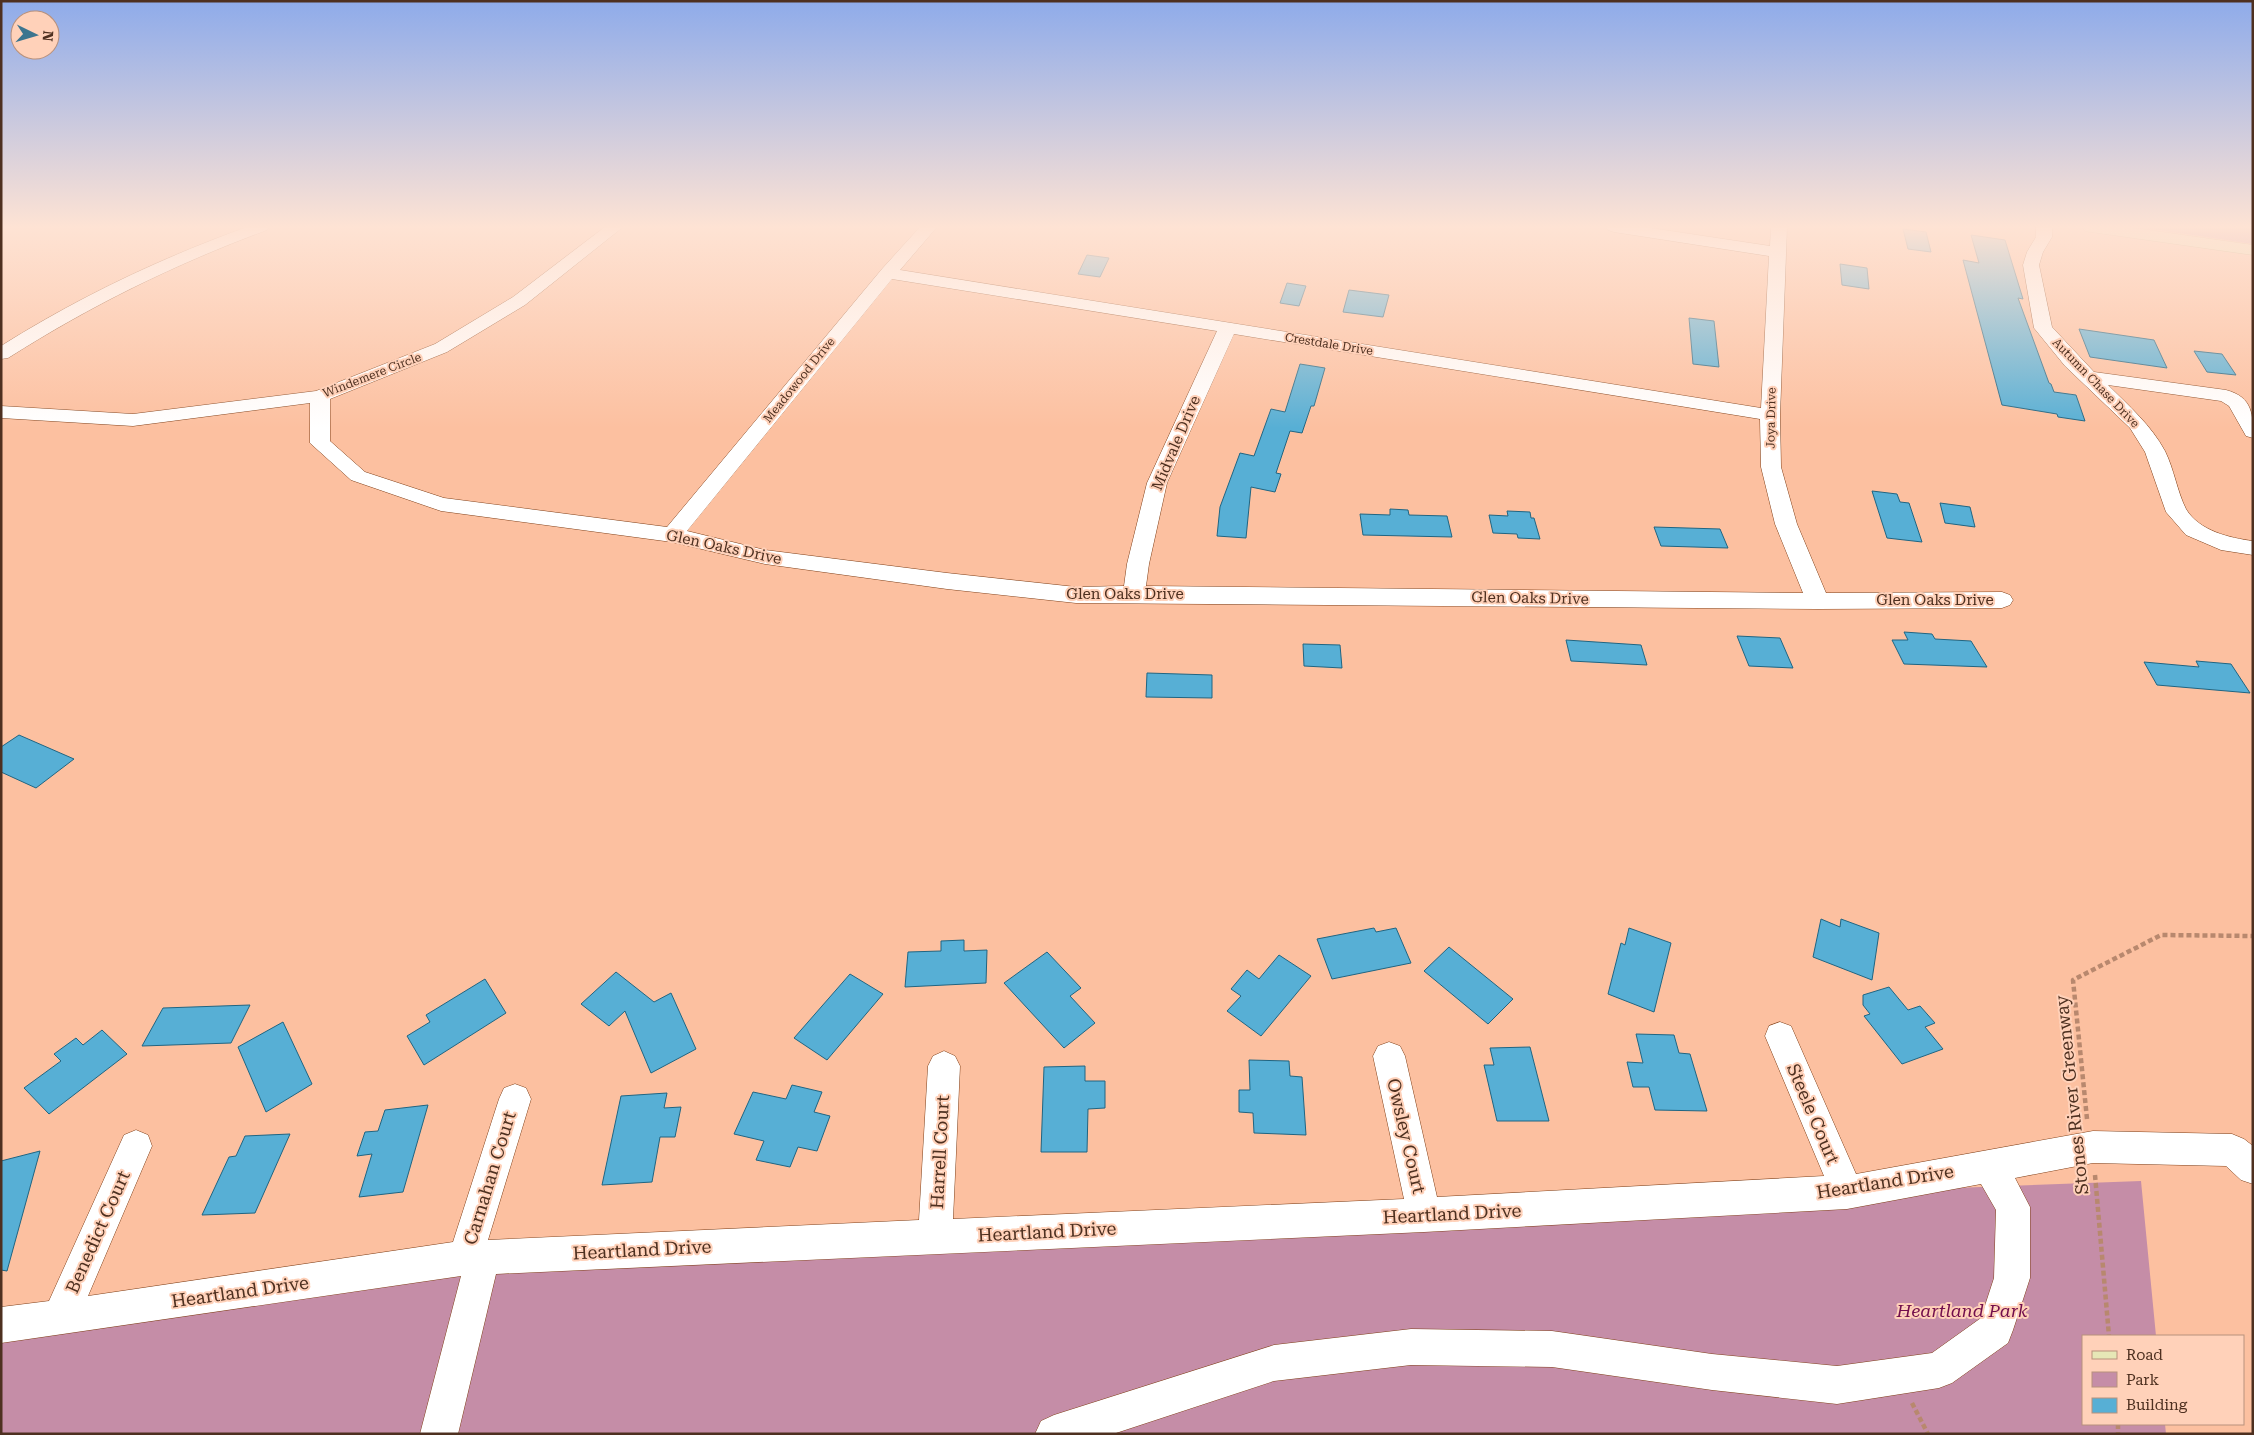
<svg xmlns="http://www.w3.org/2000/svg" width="2254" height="1435" font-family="'Roboto Serif',serif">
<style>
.green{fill:#c58da7}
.building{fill:#57afd5;stroke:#206582}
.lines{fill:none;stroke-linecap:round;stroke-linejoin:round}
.minor-casing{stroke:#804019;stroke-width:1}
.major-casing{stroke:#a69d62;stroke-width:1}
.path{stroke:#b8886e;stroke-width:4.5;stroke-dasharray:5 3;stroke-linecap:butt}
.minor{fill:#fff;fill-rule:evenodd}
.major{fill:#e6e7b6;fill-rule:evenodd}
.labels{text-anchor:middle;stroke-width:4;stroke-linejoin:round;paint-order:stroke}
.far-street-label{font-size:12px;fill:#4e3020;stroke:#ffd1b9}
.street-label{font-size:15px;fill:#4e3020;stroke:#ffd1b9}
.near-street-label{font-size:18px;fill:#4e3020;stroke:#ffd1b9}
.near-park-label{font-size:18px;font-style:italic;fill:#720e4c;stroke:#ffd1b9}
</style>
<rect width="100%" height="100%" fill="#fcc0a0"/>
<path class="green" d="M2138,227h115v17z
M2141,1181l15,155h-73v88h82l1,10h-2165v-109l464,-67 1382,-66z"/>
<path class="building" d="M1903,229l23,3 5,20 -23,-3z
M1971,235l34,5 18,59 -5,-1 31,85 2,1 3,8 22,3 9,26 -27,-4 -1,-3 -55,-9 -39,-145 16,3z
M1087,255l22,3 -9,19 -22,-3z
M1840,264l27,4 2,21 -27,-4z
M1287,283l19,3 -7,20 -19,-3z
M1349,290l40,5 -6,22 -40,-5z
M1689,318l25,3 5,46 -26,-3z
M2079,329l75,11 13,28 -77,-11z
M2194,351l28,3 14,21 -29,-3z
M1300,364l25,4 -11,38h-3l-9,27 -12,-2 -14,42 5,1 -6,18 -24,-5 -5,51 -29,-2 3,-29 20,-54 14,3 17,-47 14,3z
M1872,491l25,3 3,8 9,1 13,39 -35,-4z
M1940,503l30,4 5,20 -30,-4z
M1390,509l18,1 1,5 38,1 5,21 -89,-2 -3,-21 30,1z
M1507,511l23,1 1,6h3l6,21 -22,-1 -1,-4 -24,-1 -4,-18 19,1z
M1654,527l66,2 8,19 -67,-2z
M1904,632l28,2 3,5 36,2 16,26 -83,-3 -12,-24h16z
M1737,636l43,2 13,30 -44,-2z
M1566,640l75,5 6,20 -76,-4z
M1303,644l37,1 2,23 -38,-2z
M2196,661l35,3 19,29 -93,-8 -13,-23 55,5z
M1147,673l65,2v23l-66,-1z
M19,735l55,24 -38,29 -35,-16v-25z
M1821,919l19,8 1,-8 38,14 -7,47 -59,-23z
M1374,928l2,4 20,-4 15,35 -79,16 -15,-40z
M1629,928l42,15 -17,69 -46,-18 13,-51 4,2z
M964,940v11l23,-1 -1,33 -81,4 3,-35 33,-1v-10z
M1449,947l64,52 -25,25 -64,-53z
M1047,952l34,36 -11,8 25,27 -31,25 -60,-65z
M1279,955l32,21 -50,60 -34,-25 14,-15 -10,-7 16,-19 12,9z
M616,972l38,30 17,-9 25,56 -45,24 -26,-62 -16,15 -28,-22z
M850,974l33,20 -56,66 -33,-22z
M485,979l21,34 -82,52 -17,-29 23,-14 -4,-7z
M1889,987l19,23 12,-4 15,17 -10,4 18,22 -41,15 -38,-48 6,-2 -7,-9v-10z
M250,1005l-19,38 -89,3 21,-38z
M283,1022l29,62 -46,28 -28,-65z
M102,1030l25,24 -78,60 -25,-26 37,-27 -7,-7 22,-16 7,7z
M1636,1034l38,1 5,18 11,1 17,57 -52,-1 -6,-23h-16l-6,-25 16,1z
M1530,1047l19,74h-52l-13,-56h10l-4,-17z
M1249,1060l40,1 1,15 12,1 4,58 -52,-2 -1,-20 -14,-1v-22h11z
M1085,1066v15h20v27l-17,1 -1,43h-46l3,-85z
M792,1085l30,7 -8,20 16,4 -13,35 -19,-4 -8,20 -34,-7 8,-19 -30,-7 19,-42 33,7z
M667,1093l-3,15 17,-1 -6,30h-15l-8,45 -50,3 19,-89z
M428,1105l-25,87 -44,5 13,-43 -15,2 8,-24 13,-1 7,-21z
M290,1134l-35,79 -53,2 27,-58 7,-1 9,-20z
M40,1151l-33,120 -6,-1v-109z"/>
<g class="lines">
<defs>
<path id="minor" d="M247,227h22l-2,3c-92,34 -177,76 -259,128l-7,1v-13c78,-49 160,-88 246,-119z
M605,227h18l-98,78 -78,47 -117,47v42l35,31 79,26 223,29 215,-258 38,-42h17l-37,43 861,138 8,-152 -155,-24 -6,-2 -2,-3h38l126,19 1,-19h16l-7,188 1,52 16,57 29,69 176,-1 8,3 3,5 -3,5 -8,3 -184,1 -742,-6 -129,-14 -182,-25 -93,-22 -231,-31 -90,-31 -41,-37v-40l-177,23 -132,-8v-12l132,8 183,-23 119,-47 78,-47zM892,279l325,52 -70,152 -20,81 -3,22 -48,1 -129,-14 -182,-23 -78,-19zM1234,334l526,85 1,48 14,57 28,69 -657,-7 3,-22 18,-81z
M2036,227h16v10l-9,15 -4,13 13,62 42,45 132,18c27,7 27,25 27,48l-7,-2 -17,-30 -8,-5 -113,-16c21,21 43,40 57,66 9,18 12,40 21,58 13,22 44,29 67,32v14l-32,-5 -35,-15 -20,-23 -21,-60 -15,-24 -65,-62 -31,-38 -11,-63 4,-13 9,-15z
M1780,1022l11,4 65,148 237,-43 139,3 12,5 9,7v38l-12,-4 -15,-14 -133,-3 -78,15 15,29v71l-17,52 -5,13 -56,40 -13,5 -102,16 -125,-14 -160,-23 -141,-2 -137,16 -161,53h-78l6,-13 13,-6 220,-70 137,-16 141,2 160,23 125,12 95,-13 49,-35 13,-40 2,-68 -15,-26 -134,25 -423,23 -928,42 -38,160h-38l41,-158 -460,67v-36l48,-6 75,-166 12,-5 12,5 4,11 -64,150 365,-54 46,-143 5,-11 11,-4 11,4 5,11 -43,141 431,-20 9,-154 5,-10 11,-5 11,5 5,10 -7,153 451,-20 -31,-143 5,-10 11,-4 11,4 5,10 32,141 387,-21 -59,-140 4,-10z"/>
<path id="major" d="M2082,227h45l126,18v10l-162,-23 -6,-1z"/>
</defs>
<use href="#minor" class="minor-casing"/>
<use href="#major" class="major-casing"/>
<path class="path" d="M2087,1119l-14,-139 88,-45 92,1
M2095,1175l14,161
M1912,1403l16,31
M2118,1424v10"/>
<use href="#minor" class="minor"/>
<use href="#major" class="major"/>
</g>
<linearGradient id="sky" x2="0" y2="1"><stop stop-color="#8eabea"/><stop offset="0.53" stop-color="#fee3d4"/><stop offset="1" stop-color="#fee3d4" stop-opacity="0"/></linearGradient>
<rect width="2254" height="428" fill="url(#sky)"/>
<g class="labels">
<g class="far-street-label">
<text transform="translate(1329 344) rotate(9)" y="4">Crestdale Drive</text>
<text transform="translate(372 375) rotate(-21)" y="4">Windemere Circle</text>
<text transform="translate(799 380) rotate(-51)" y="4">Meadowood Drive</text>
<text transform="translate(2096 383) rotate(46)" y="4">Autumn Chase Drive</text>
<text transform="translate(1771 418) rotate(-89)" y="4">Joya Drive</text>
</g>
<g class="street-label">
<text transform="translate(1176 443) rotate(-67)" y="5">Midvale Drive</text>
<text transform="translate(724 547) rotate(12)" y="5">Glen Oaks Drive</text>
<text x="1125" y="599">Glen Oaks Drive</text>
<text transform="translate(1530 598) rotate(1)" y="5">Glen Oaks Drive</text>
<text x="1935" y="605">Glen Oaks Drive</text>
</g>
<g class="near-street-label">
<text transform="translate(2072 1095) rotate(-96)" y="6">Stones River Greenway</text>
<text transform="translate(1813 1114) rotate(67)" y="6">Steele Court</text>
<text transform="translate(1406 1136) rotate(77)" y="6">Owsley Court</text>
<text transform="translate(940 1152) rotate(-87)" y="6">Harrell Court</text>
<text transform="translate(490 1178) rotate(-73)" y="6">Carnahan Court</text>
<text transform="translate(1885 1182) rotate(-9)" y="6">Heartland Drive</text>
<text transform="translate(1452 1214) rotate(-3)" y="6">Heartland Drive</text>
<text transform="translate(98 1232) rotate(-66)" y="6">Benedict Court</text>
<text transform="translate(1047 1232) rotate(-3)" y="6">Heartland Drive</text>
<text transform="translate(642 1250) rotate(-3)" y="6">Heartland Drive</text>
<text transform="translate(240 1292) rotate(-8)" y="6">Heartland Drive</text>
</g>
<g class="near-park-label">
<text x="1962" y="1317">Heartland Park</text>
</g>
</g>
<rect width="2254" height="1435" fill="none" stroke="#4e3020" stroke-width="5"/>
<rect x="2082" y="1335" width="162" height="90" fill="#ffd1b9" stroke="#b8917c"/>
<rect x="2092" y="1351" width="25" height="8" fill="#e6e7b6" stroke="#b8917c"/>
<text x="2126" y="1360" font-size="15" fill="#4e3020">Road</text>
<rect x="2092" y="1372" width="25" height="15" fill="#c58da7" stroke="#b8917c"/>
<text x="2126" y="1385" font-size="15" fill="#4e3020">Park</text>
<rect x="2092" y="1398" width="25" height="15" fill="#57afd5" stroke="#b8917c"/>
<text x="2126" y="1410" font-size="15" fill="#4e3020">Building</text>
<g transform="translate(35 35) rotate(95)"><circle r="24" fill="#ffd1b9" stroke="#b8917c"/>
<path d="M0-4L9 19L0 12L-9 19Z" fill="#3c758f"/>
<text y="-8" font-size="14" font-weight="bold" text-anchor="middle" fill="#4e3020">N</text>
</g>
</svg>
